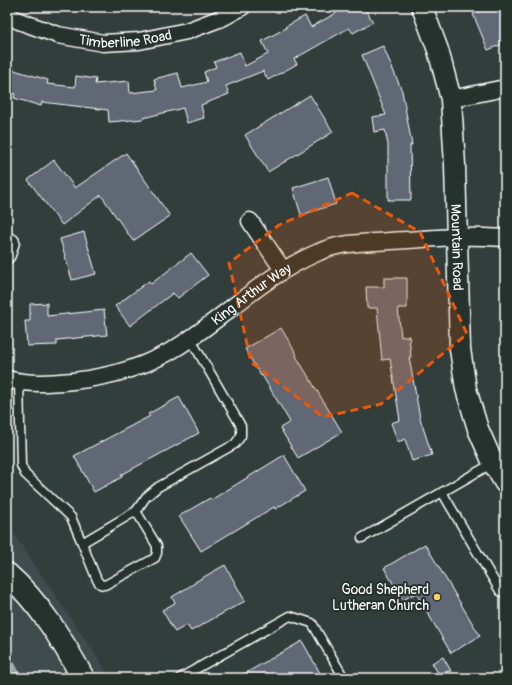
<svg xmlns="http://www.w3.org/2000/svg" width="512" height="685" font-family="Pangolin,sans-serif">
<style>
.built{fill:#404b4d}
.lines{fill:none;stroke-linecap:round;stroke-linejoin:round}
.stream{stroke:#96a7ad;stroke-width:5}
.building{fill:#606876;stroke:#fff}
.service-casing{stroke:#fff;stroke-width:11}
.minor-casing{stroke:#fff;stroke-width:19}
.tertiary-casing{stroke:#fff;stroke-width:23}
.secondary-casing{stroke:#fff;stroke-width:25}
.service{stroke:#26332d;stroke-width:8}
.minor{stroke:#26332d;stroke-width:16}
.tertiary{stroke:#26332d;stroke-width:20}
.secondary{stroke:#26332d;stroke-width:22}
.marked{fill:#e8590c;fill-opacity:0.2;stroke:#e8590c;stroke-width:3;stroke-dasharray:8 5;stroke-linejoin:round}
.poi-dot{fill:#ffd166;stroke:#26332d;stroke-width:1.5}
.labels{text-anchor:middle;stroke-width:4;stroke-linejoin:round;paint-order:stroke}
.street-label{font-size:14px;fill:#fff;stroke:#26332d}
.poi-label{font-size:14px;fill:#fff;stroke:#26332d;text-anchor:end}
</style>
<rect width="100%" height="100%" fill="#323e3c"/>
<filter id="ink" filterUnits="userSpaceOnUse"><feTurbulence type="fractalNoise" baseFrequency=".025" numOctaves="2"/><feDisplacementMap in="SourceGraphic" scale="8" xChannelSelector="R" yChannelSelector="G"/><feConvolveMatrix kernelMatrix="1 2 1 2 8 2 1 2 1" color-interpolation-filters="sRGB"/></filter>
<g filter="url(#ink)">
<path class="built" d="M7,531l7,3 97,144h-104z"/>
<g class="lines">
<path class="stream" d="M7,654l12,22"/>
</g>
<path class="building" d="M347,7h17l9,15 -20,11 -4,-5 -55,31 3,5 -29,16 -5,-9 -37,15 3,8 -28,11 3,13 -17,5 -4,-15 -40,10v1l-34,3 -1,-12 -66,-8 -1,4 -27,-8 1,-4 -8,-3v-23l41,12 -1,4 28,3 1,-11 20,3 -1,5 34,-3 1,12 27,-3 -3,-11 24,-6 4,15 25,-6 -3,-10 12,-5 -2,-5 26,-10 5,14 23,-12 -6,-13 24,-13 -1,-1 20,-11 6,11z
M490,7h15v36l-17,7 -15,-36z
M383,46l19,45 10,54h-2l1,55h-23v-55l-3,-15 -11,2 -2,-15 14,-2 -24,-60z
M310,95l23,37 -65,40 -23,-37z
M126,153l44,63 -37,25 -32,-46 -39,30 -34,-45 26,-20 21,28z
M328,177l8,27 -35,11 -8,-27z
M84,232l12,42 -24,6 -12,-41z
M191,253l17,22 -30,23 -5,-5 -43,33 -15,-20 34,-25 2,3z
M384,278h23v30h-9l3,29 8,-1 2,21h-2l11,61 12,37 -20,6 -7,-22 -7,3 -7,-19 9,-3 -10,-61 -8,1 -5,-52h-10l-1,-21h18z
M47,303v13l57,-6 3,25 -50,5v5l-30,1 -2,-25h5v-17z
M281,328l16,27 -1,1 46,76 -44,26 -18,-30 10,-6 -28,-47 -1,1 -16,-27z
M179,397l20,36 -78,42 1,2 -28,15 -20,-36 76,-40 -2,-2z
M284,455l21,36 -30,18 -1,-2 -73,44 -22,-35 31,-18 1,2z
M425,544l55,92 -29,17 -35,-60 -13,7 -19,-32z
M225,565l20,36 -54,30 -4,-6 -12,7 -13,-22 13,-7 -3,-6 23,-14v-1z
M302,641l18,32 -9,5h-74z
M443,657l8,14 -13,2 -6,-10z"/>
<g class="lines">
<defs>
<path id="service" d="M19,382l2,83 4,9 46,43 11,26 54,-32 10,-14 12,-10 77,-43 6,-8v-10l-51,-88
M442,492l58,99 5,2
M362,538l131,-75
M82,543l15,37 3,4 5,1 50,-27 2,-5v-7l-21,-35
M65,678l13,-9
M180,678l110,-62 22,7 32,55"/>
<g id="minor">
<path id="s1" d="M7,15l12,6 39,14 45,8 36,-2 48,-10 37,-14 18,-10"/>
<path d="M451,99l54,-11"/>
<path d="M250,221l33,49"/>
<path d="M7,255l4,-13"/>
<path id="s2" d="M7,379c22,6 44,4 66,2 36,-4 75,-15 106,-35 47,-30 87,-72 140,-94 22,-10 47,-9 71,-11 22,-1 44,-3 67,-4 16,-1 32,0 48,1"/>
</g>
<g id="tertiary">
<path id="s3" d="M422,7l16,43 13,49 4,66 5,184 6,40 12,40 15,34 12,20"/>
</g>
<path id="secondary" d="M7,574c32,28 56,67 76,104"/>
</defs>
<use href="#service" class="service-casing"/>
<use href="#minor" class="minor-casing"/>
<use href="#tertiary" class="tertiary-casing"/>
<use href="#secondary" class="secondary-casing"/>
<use href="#service" class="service"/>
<use href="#minor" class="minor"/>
<use href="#tertiary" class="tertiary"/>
<use href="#secondary" class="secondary"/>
</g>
</g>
<path class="marked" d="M352,193l68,39 47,102 -86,70 -58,13 -72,-55 -22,-99 50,-38z"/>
<circle class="poi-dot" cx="437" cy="597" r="4"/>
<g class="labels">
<g class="street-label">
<text dy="5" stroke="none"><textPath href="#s1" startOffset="123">Timberline Road</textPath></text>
<text dy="5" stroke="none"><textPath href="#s3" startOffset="245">Mountain Road</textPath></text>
<text dy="5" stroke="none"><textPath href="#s2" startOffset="268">King Arthur Way</textPath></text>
</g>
<g class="poi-label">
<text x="429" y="594">Good Shepherd<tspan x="429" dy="16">Lutheran Church</tspan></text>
</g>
</g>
<rect width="512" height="685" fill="none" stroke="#26332d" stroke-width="24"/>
<rect x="12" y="12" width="488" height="661" fill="none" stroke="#fff" stroke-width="1.5" filter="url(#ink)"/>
</svg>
